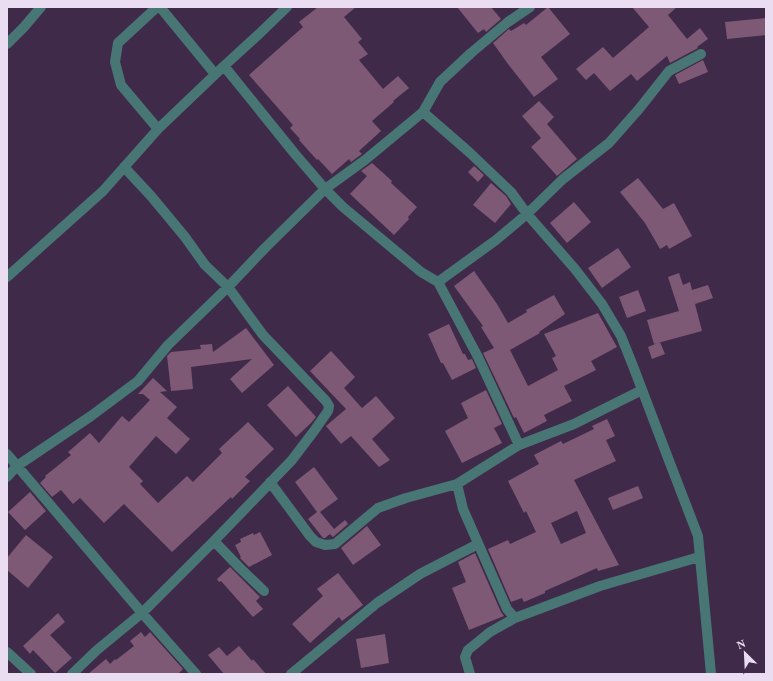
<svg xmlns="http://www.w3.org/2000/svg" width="773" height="681" font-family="'Times New Roman',serif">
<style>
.building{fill:#7d5975;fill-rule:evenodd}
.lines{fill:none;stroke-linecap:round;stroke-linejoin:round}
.minor{stroke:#487675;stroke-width:10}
</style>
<rect width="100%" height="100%" fill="#402a4a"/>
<path class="building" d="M318,7h38l-12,10 18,22 -4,3 10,12 -9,6 24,29 15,-13 11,12 -16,13 1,1 -22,19 9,10 -22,20 3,3 -11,8 -2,-3 -17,15 -14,-15 -1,1 -18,-20 1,-1 -10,-11 3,-3 -44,-50 54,-48 -4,-5z
M457,7h34l10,12 -15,13 -2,-3 -6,4z
M548,7l22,27 -29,23 17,22 -24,18 -26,-33 -15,-21 16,-14 2,2 13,-8 2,2z
M632,7h45l-9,8 19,24 13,-11 8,11 -11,8 1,1 -28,15 -3,-7 -30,25 -6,-7 -21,17 -16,-18 -8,7 -10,-11 27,-22 10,11 36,-31z
M766,18v17l-39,4 -2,-17z
M703,60l5,12 -29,12 -4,-9z
M539,101l15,16 -7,7 30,35 -20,17 -26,-29 10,-9 -19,-22z
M372,163l20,18 -1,2 26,24 -9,10 1,2 -15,16 -44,-41 17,-18 -6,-5z
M474,166l10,9 -6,7 -10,-10z
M638,178l25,31 11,-6 18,33 -23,13 -2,-4 -7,4 -15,-26 -25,-31z
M491,183l15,13 5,8 -16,19 -22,-18z
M574,202l17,20 -24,21 -17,-20z
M618,248l13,19 -29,21 -14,-20z
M474,271l23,33 11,19 19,-11 -1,-2 28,-15 11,19 -26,18 1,1 -30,17 18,36 30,-16 -6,-12 4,-2 -12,-22 54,-21 19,34 -26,14 5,9 -32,16 8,15 -28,14 3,6 -23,12 -8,-16 -2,1 -31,-65 11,-5 -13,-21 2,-1 -29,-40z
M679,273l4,12 7,-3 2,8 16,-5 5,13 -18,6 7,27 -48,13 -7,-24 32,-9 -11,-34z
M638,290l8,21 -19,7 -8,-21z
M449,324l14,30h2l3,6 4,-1 4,9 -24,12 -9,-17h-2l-13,-29z
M246,328l28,37 -32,28 -12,-14 22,-20 -61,8 2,22 -22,2 -4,-35 4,-4 30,-3 -1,-4 12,-1 1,8z
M660,342l5,12 -13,5 -4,-12z
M331,351l24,26 -11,11 18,20 14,-12 19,22 -23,21 18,21 -11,7 -28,-31 -10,8 -15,-18 20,-17 -36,-38z
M153,378l14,13 -7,1 17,15 -10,11 23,21 -14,15 -20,-18 -27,31 14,14 -3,3 18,19 29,-27 6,6 29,-29 -3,-4 29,-27 26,27 -29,28 5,4 -18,18 -1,-2 -59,55 -48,-48 -20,19 -24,-25 -7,6 -12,-14 -9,7 -12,-14 6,-6 -1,-1 26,-21 -3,-3 22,-19 9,10 23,-27 7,6 21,-22 -7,-6h-5z
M288,386l28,31 -5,6 -15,14 -29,-32z
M486,390l16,34 -8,4 8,15 -40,20 -17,-32 23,-13 -7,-15z
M607,419l8,17 -9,4 10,21 -42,19 45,85 -21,6 -1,-3 -52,23v2l-21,9 -2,-4 -11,4 -23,-53 20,-9 2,4 26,-12 -10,-21 -2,2 -16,-32 31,-17 -5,-9 27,-14 2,3 31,-15 -2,-3zM577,511l9,22 -25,11 -10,-21z
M314,467l24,32 -18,13 14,17 11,-9 3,4 -15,13 -3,-3 -5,4h-2l-15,-19 9,-7 -22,-30z
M638,486l5,12 -30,12 -5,-12z
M30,492l16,19 -21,19 -17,-18z
M367,526l14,19 -28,20 -12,-17z
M260,532l12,23 -23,12 -9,-9 1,-1 -6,-12 6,-3 -1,-3 13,-6 1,2z
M26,535l27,22 -25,31 -21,-18v-12z
M475,553l26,59 3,4 -35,14 -17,-42 14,-6 -8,-20z
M230,567l30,30 -4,4 7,8 -10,8 -32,-36 -2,1 -2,-3z
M338,573l25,32 -21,16 -3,-4 -29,26 -18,-19 31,-28 -6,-7z
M58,613l7,9 -15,13 22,23 -17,15 -22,-23 -3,4 -7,-8z
M141,632l4,5 5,-5 33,37 -5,5h-90l18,-15 4,5 5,-5 1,1 18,-14 -4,-5z
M385,634l4,29 -28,5 -5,-29z
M239,646l13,15 1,-2 13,15h-42l-16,-19 11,-8 8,9z"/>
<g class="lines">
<path class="minor" d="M157,7l-39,36 -3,19 6,23 37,44
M160,7l55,67
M7,44l17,-17 17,-20
M224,66l71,88 30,35 18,18 78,65 17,10 40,75 41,88
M423,112l46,40 42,40 16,22 48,55 27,35 19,32 12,30 35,92 30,78 13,138
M7,277l96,-86 55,-62 66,-63 35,-32 28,-27
M438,282l58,-42 31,-26 36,-35 46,-36 30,-34 30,-38 32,-17
M7,454l135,159 54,61
M7,477l10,-11 74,-50 47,-35 30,-36 60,-58 37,-39 60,-59 40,-29 58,-48 17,-30 31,-29 37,-31 22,-15
M270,482l40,54 6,6 9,3 10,-1 43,-36 28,-10 51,-14
M214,541l25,26 25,24
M515,618l-8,-9 -44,-100 -6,-25 62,-39 55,-21 68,-34
M7,652l24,22
M72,674l25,-24 45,-37 72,-72 78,-81 22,-29 14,-20 1,-5 -3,-5 -63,-66 -35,-48 -23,-22 -20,-28 -34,-41 -27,-29
M291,674l86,-71 43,-29 58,-30
M470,674l-5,-17 3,-7 22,-18 25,-14 85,-32 99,-29"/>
</g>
<rect width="773" height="681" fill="none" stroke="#ebddf1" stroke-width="16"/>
<g transform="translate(745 653) rotate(336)" stroke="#402a4a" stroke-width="3" paint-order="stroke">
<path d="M0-3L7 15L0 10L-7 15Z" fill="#ebddf1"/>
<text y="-6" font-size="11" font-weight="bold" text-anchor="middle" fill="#ebddf1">N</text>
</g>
</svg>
